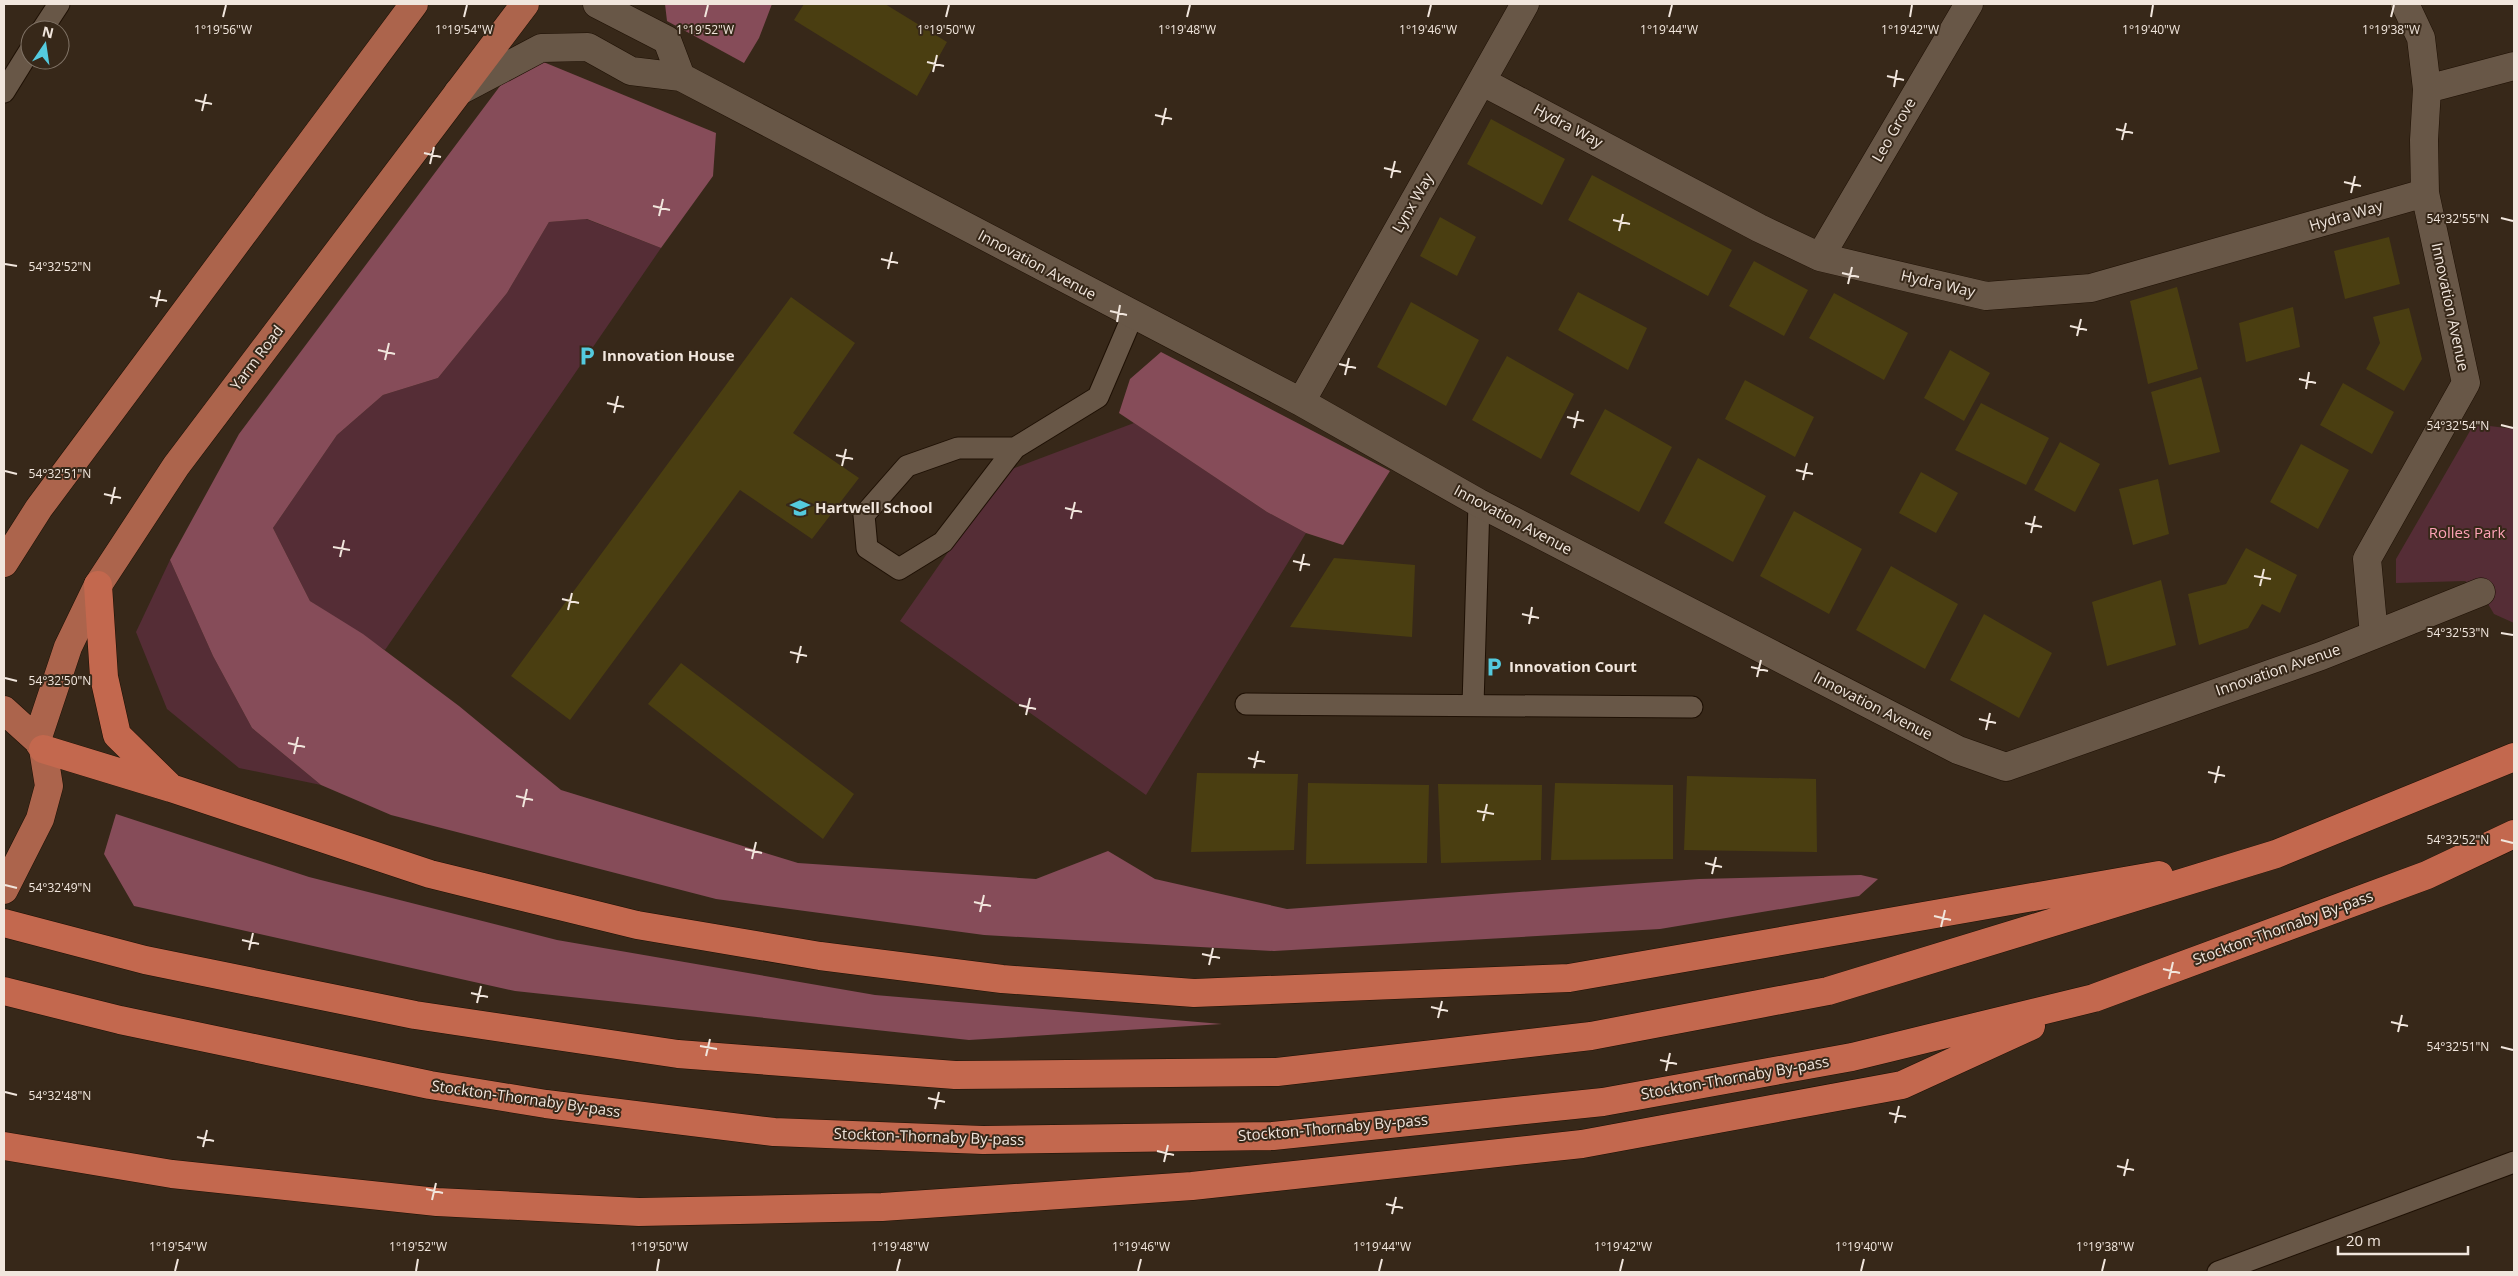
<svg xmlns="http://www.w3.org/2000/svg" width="2518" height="1276" font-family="'Open Sans',sans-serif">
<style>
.green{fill:#552d36}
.forest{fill:#864c59}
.building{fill:#4a3e11}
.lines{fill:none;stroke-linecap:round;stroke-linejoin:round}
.service-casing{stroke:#1e1004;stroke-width:23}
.minor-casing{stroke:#1e1004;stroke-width:29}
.primary-casing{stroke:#1e1004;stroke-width:29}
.trunk-casing{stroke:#1e1004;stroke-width:29}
.service{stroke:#685747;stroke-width:21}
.minor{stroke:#685747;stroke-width:28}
.primary{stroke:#ac644c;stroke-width:28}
.trunk{stroke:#c3684e;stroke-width:28}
.ticks{fill:none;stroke:#f1e6dd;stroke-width:2}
.labels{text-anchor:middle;stroke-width:4;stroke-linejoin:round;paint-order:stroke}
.street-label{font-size:15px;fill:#f1e6dd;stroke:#372819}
.poi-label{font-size:15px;font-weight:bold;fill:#f1e6dd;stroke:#372819;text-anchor:start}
.park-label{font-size:15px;fill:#fea2b6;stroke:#372819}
.ticks-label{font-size:12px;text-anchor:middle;fill:#f1e6dd;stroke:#372819;stroke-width:4;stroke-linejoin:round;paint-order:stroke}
</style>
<rect width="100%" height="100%" fill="#372819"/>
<path class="green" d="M586,219l75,29 -276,402 -75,-49 -37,-73 64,-93 46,-40 55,-17 69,-85 42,-71z
M1134,423l133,89 39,21 -160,262 -246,-174 104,-149z
M2474,424l40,5v194l-20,-9 -13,-22 -16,-11 -69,2v-24z
M170,560l43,96 39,72 69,57 -82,-17 -72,-59 -31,-77z"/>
<path class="forest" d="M665,4h107l-13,34 -15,25 -77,-42z
M524,54l192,79 -3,43 -52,72 -74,-29 -38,3 -42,71 -69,85 -55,17 -46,40 -64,93 37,73 53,33 96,72 102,84 237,73 238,16 72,-28 47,28 132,30 412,-30 162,-4 17,4 -19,17 -199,33 -386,22 -290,-16 -268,-36 -325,-84 -70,-30 -69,-57 -39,-72 -43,-96 69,-126z
M1161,352l229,119 -47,74 -37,-12 -39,-21 -148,-99 11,-34z
M116,814l193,63 248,63 318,55 347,29 -253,16 -454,-49 -381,-85 -30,-52z"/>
<path class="building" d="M804,4h81l62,38 -30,54 -123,-76z
M1491,119l74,40 -23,46 -75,-41z
M1592,175l140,75 -24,46 -140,-76z
M1440,217l36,20 -19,39 -37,-20z
M2389,237l11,47 -55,15 -11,-48z
M1754,261l54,29 -24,46 -55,-30z
M2177,287l21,82 -50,15 -18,-83z
M1578,292l69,36 -19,42 -70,-40z
M1834,293l74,40 -24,47 -75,-42z
M791,297l64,46 -62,90 66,45 -47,61 -72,-49 -170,230 -59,-44z
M1411,302l68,38 -33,66 -69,-39z
M2293,307l7,40 -54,15 -7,-39z
M2409,308l13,51 -18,32 -38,-22 14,-26 -7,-26z
M1950,350l40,23 -26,48 -40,-23z
M1507,356l67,38 -33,65 -69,-39z
M2201,377l19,75 -51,13 -18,-73z
M1745,380l69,37 -19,40 -70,-38z
M2343,383l51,29 -22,42 -52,-29z
M1981,403l68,35 -23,47 -71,-35z
M1605,409l67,38 -33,65 -69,-38z
M2060,442l40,22 -25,48 -41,-22z
M2301,444l48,26 -31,59 -48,-27z
M1698,458l68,38 -33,66 -69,-39z
M1921,472l37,21 -22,40 -37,-20z
M2158,479l11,55 -36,11 -14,-56z
M1794,511l68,38 -33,65 -69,-38z
M2246,548l51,27 -17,38 -18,-9 -14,24 -49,17 -11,-51 38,-10z
M1334,558l81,7 -3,72 -122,-10z
M1891,566l67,38 -33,65 -69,-39z
M2161,580l15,65 -69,21 -15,-64z
M1984,614l68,39 -33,65 -69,-38z
M681,663l173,131 -31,45 -175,-135z
M1197,773l101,1 -4,76 -103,2z
M1687,776l129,3 1,73 -133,-2z
M1308,783l121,2 -2,78 -121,1z
M1555,783l118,2v74l-122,1z
M1438,784l104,1 -1,75 -100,3z"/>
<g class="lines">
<defs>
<path id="service" d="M42,30l17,-26
M4,92l26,-42
M958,448h57l-72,94 -44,27 -32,-21 -3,-33 43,-49z
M1015,448l83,-51 35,-82
M1246,704l446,3
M1473,705l6,-202
M2218,1272l296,-110"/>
<path id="minor" d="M597,4l70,36 14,37
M1483,82l276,146 61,29 166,39 105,-8 334,-95
M2427,89l87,-23
M458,92l83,-44 47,-1 43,24 50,6 620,325 178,101 479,247 48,17 315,-111 53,-21 -7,-76 99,-176 -41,-190 -1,-53 3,-51 -6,-51 -16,-34
M1820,257l149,-253
M1301,402l224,-398
M2374,635l107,-43"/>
<path id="primary" d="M4,563l35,-55 375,-504
M4,710l33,30 6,9 6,37 -9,33 -36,71
M37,740l31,-93 30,-62 78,-119 349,-462"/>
<path id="trunk" d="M98,585l6,92 13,58 51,50
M43,749l128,39 259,86 207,51 183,31 182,23 192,14 375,-15 590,-103
M4,923l141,37 270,55 263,39 277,21 322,-3 314,-36 237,-45 448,-137 238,-97
M4,991l116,29 310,65 116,19 228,28 209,8 290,-4 330,-34 249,-45 242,-59 333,-123 87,-41
M4,1146l168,28 265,28 202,10 243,-5 310,-21 390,-42 320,-59 129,-59"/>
</defs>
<use href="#service" class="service-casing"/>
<use href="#minor" class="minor-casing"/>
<use href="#primary" class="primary-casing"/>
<use href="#trunk" class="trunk-casing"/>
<use href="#service" class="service"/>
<use href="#minor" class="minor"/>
<use href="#primary" class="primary"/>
<use href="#trunk" class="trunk"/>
</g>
<path class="ticks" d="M223,17l3,-12M464,17l3,-12M705,17l3,-12M946,17l3,-12M1187,17l3,-12M1428,17l3,-12M1669,17l3,-12M1910,17l2,-12M2151,17l2,-12M2391,17l3,-12M927,62l17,4M933,72l4,-17M1887,76l17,4M1894,87l3,-17M195,100l17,4M202,111l4,-17M1155,115l17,4M1162,125l4,-17M2116,129l17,4M2122,140l4,-17M424,153l17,4M430,164l4,-17M1384,168l17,4M1391,178l4,-17M2344,182l17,4M2351,193l4,-17M653,206l17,4M659,216l4,-17M2501,218l12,3M1613,220l17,4M1619,231l4,-17M881,259l17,4M5,264l12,2M888,269l4,-17M1842,273l17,4M1848,284l4,-17M150,297l17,4M156,307l4,-17M1110,311l17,4M1117,322l3,-17M2070,326l17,4M2077,336l4,-17M378,350l17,4M385,360l4,-17M1339,364l17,4M1345,375l4,-17M2299,379l17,4M2306,389l3,-17M607,403l17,4M614,413l4,-17M1567,417l17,4M2501,425l12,3M1574,428l4,-17M836,455l17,4M842,466l4,-17M1796,470l17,4M5,471l12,3M1803,480l4,-17M104,494l17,4M111,504l4,-17M1065,508l17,4M1071,519l4,-17M2025,523l17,4M2031,533l4,-17M333,547l17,3M340,557l4,-17M1293,561l17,4M1300,571l4,-17M2254,576l17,3M2260,586l4,-17M562,599l17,4M568,610l4,-17M1522,614l17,4M1529,624l3,-17M2501,633l12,2M790,652l17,4M797,663l4,-17M1751,667l17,4M1757,677l4,-17M5,678l12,3M1019,705l17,4M1026,715l4,-17M1979,719l17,4M1986,730l4,-17M288,743l17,4M294,754l4,-17M1248,758l17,4M1254,768l4,-17M2208,772l17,4M2215,783l4,-17M516,796l17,4M523,807l4,-18M1477,811l17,3M1483,821l4,-17M2501,840l12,3M745,849l17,4M752,859l4,-17M1705,863l17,4M1712,874l4,-17M5,885l12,3M974,902l17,4M980,912l4,-17M1934,916l17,4M1941,927l4,-17M242,940l17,4M249,950l4,-17M1202,954l18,4M1209,965l4,-17M2163,969l17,4M2169,979l4,-17M471,993l17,4M477,1003l4,-17M1431,1007l17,4M1438,1018l4,-17M2391,1022l17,4M2398,1032l4,-17M700,1046l17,3M2501,1047l12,3M706,1056l4,-17M1660,1060l17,4M1666,1071l4,-18M5,1092l12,3M928,1098l17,4M935,1109l4,-17M1889,1113l17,4M1895,1123l4,-17M197,1137l17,4M203,1147l4,-17M1157,1151l17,4M1164,1162l4,-17M2117,1166l17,4M2124,1176l4,-17M426,1189l17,4M432,1200l4,-17M1386,1204l17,4M1392,1214l4,-17M175,1271l3,-12M416,1271l2,-12M657,1271l2,-12M897,1271l3,-12M1138,1271l3,-12M1379,1271l3,-12M1620,1271l3,-12M1861,1271l3,-12M2102,1271l3,-12"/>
<defs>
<symbol id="parking-bare" viewBox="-9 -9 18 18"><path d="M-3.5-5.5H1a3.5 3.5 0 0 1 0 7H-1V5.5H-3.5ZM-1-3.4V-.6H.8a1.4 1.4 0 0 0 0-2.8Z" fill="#54cade" stroke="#372819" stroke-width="2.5" paint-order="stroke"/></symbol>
<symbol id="school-bare" viewBox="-9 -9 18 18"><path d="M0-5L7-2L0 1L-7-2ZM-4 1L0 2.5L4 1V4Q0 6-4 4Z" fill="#54cade" stroke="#372819" stroke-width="2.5" paint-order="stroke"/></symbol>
</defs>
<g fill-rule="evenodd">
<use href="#parking-bare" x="573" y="342" width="28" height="28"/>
<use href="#school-bare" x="786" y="494" width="28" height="28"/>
<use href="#parking-bare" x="1480" y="653" width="28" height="28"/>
</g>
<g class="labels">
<g class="street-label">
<text transform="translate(1568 126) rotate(28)" y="5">Hydra Way</text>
<text transform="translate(1894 130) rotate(-60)" y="5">Leo Grove</text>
<text transform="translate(1413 203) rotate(-60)" y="5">Lynx Way</text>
<text transform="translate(2346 216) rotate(-16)" y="5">Hydra Way</text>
<text transform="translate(1037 265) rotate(28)" y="5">Innovation Avenue</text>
<text transform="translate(1938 284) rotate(13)" y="5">Hydra Way</text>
<text transform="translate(2450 307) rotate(78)" y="5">Innovation Avenue</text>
<text transform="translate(257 358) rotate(-53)" y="5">Yarm Road</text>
<text transform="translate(1513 520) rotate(28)" y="5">Innovation Avenue</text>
<text transform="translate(2278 670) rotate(-19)" y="5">Innovation Avenue</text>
<text transform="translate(1873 706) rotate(27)" y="5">Innovation Avenue</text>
<text transform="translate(2283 928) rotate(-20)" y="5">Stockton-Thornaby By-pass</text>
<text transform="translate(1735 1078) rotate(-10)" y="5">Stockton-Thornaby By-pass</text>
<text transform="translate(526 1099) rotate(8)" y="5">Stockton-Thornaby By-pass</text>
<text transform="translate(1333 1128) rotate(-5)" y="5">Stockton-Thornaby By-pass</text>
<text transform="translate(929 1137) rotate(2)" y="5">Stockton-Thornaby By-pass</text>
</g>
<g class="poi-label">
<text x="602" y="361">Innovation House</text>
<text x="815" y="513">Hartwell School</text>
<text x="1509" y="672">Innovation Court</text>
</g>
<g class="park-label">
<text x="2467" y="538">Rolles Park</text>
</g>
</g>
<g class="ticks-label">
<text x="223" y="34">1°19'56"W</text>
<text x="464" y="34">1°19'54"W</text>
<text x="705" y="34">1°19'52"W</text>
<text x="946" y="34">1°19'50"W</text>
<text x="1187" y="34">1°19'48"W</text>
<text x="1428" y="34">1°19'46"W</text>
<text x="1669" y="34">1°19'44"W</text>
<text x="1910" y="34">1°19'42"W</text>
<text x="2151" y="34">1°19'40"W</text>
<text x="2391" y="34">1°19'38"W</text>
<text x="2458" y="223">54°32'55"N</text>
<text x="60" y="271">54°32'52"N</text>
<text x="2458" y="430">54°32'54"N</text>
<text x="60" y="478">54°32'51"N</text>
<text x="2458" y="637">54°32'53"N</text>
<text x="60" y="685">54°32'50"N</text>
<text x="2458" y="844">54°32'52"N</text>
<text x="60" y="892">54°32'49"N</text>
<text x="2458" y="1051">54°32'51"N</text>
<text x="60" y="1100">54°32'48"N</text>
<text x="178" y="1251">1°19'54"W</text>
<text x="418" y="1251">1°19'52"W</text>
<text x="659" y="1251">1°19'50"W</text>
<text x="900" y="1251">1°19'48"W</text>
<text x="1141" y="1251">1°19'46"W</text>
<text x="1382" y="1251">1°19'44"W</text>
<text x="1623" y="1251">1°19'42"W</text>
<text x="1864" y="1251">1°19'40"W</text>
<text x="2105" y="1251">1°19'38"W</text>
</g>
<rect width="2518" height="1276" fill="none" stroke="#f1e6dd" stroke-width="10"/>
<g transform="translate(45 45) rotate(13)"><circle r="24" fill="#372819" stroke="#817467"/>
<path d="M0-4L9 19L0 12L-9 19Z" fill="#54cade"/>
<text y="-8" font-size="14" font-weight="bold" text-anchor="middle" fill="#f1e6dd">N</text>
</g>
<path d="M2338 1246v8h130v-8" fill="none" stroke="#f1e6dd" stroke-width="2.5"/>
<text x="2346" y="1246" font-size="15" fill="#f1e6dd" stroke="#372819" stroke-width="4" paint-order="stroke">20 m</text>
</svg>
